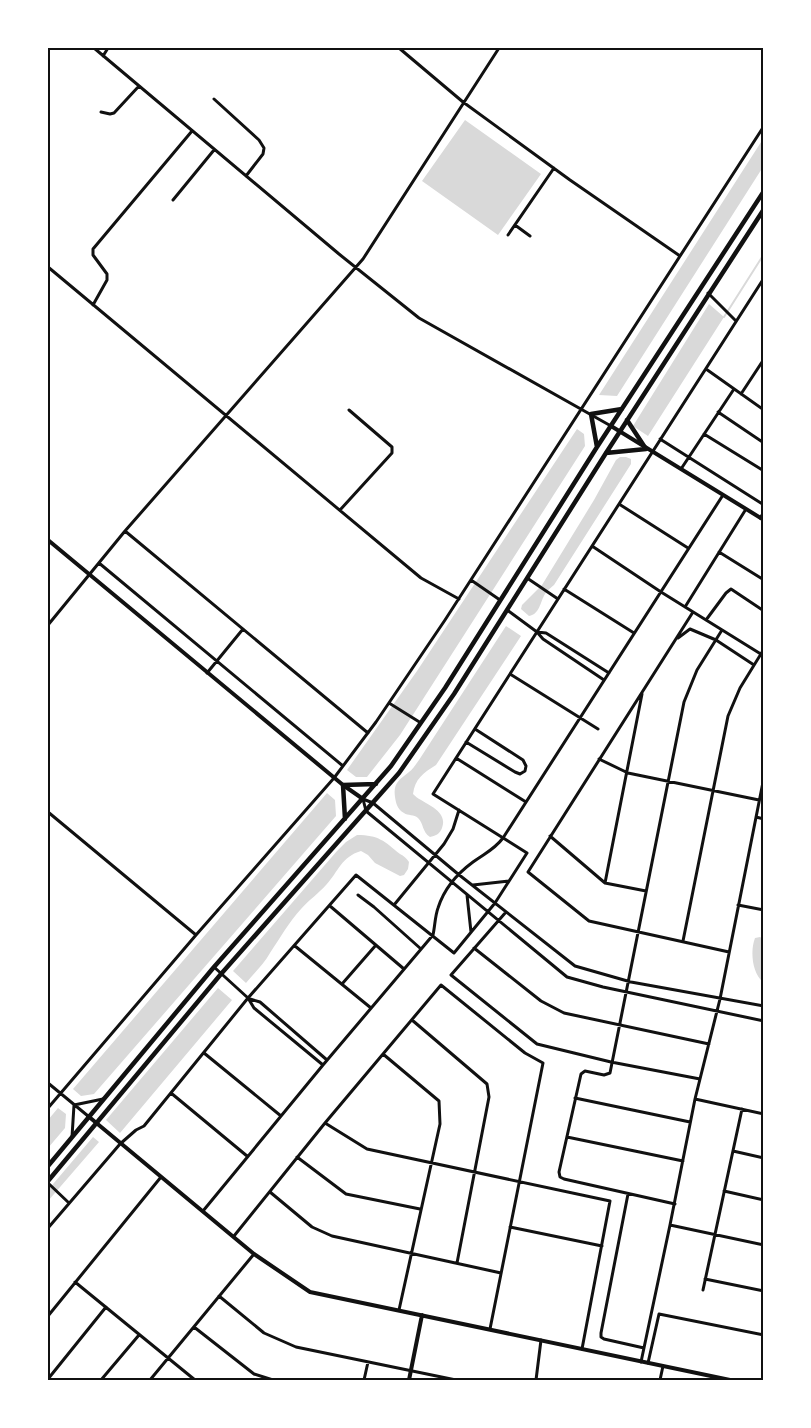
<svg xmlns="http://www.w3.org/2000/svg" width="811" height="1428" font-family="'Noto Serif',serif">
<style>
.water{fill:#d9d9d9}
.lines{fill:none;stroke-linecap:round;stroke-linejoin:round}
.stream{stroke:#d9d9d9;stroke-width:2}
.minor{stroke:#111;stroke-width:3}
.tertiary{stroke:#111;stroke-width:4}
.secondary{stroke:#111;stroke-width:4}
.primary{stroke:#111;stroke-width:4.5}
.neatline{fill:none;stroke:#111;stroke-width:2}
</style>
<rect width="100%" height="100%" fill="#fff"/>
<path class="water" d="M465,120l76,54 -43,61 -76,-54z
M763,139v28l-146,229 -18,-1z
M709,304l15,13 -76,119 -15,-10z
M577,429l7,5 1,12 -185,289 -33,42h-11l-9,-7 70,-99z
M620,457h6l5,2v5l-77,121c-3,3 -7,5 -9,9 -5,8 -5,20 -16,22l-8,-7 1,-4 20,-20 52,-85 22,-40z
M506,626l15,10 -85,129c-13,8 -21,14 -23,29 9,10 36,15 29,34 -2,6 -7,8 -12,9 -8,-5 -6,-13 -12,-19 -4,-4 -10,-2 -14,-5 -7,-4 -8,-10 -9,-16 -2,-14 4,-17 14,-25 4,-3 7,-8 10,-12z
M327,793l8,7 1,16 -242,278 -13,2 -8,-7z
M357,835c22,0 27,6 43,19 4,2 6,4 9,8l-1,7 -4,6 -4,1 -25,-13 -7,-8 -7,-4c-20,6 -22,20 -35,34 -7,8 -17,15 -25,24 -12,13 -21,29 -31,44 -6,11 -16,20 -24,30l-13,-12 104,-120 9,-9z
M760,937l3,2v43c-11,-9 -13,-31 -8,-44z
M218,988l14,12 -112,133 -14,-13z
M58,1108l8,6 -1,14 -17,20v-28z
M93,1137l6,5 -51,59v-11z"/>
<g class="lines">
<path class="stream" d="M724,317l40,-63"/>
<path class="minor" d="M94,48l245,206 80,64 192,108
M399,48l64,54 107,78 110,76
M103,56l5,-8
M214,99l45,41 5,8 -1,6 -17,22
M101,112l9,2 4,-1 25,-27
M173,200l41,-50
M515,225l15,11
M508,235l46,-67
M48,267l373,311 38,21
M708,293l28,28
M93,305l14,-25v-6l-14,-19v-6l99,-118
M706,369l58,41
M741,394l23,-35
M718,412l46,31
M704,434l60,37
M660,439l104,66
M681,469l53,-80
M619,504l69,44
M340,510l52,-57v-6l-43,-37
M760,518l4,-6
M125,531l243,202
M592,546l69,46 103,64
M719,552l45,28
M99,563l244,203
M527,578l31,21
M471,580l29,20
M564,589l70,44
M685,607l61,-98
M507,610l30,22
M693,612l-165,260 61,49 140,31
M706,620l20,-27 5,-4 33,22
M48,625l77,-94 238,-272 136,-211
M678,638l12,-9 26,11 38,25
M207,673l36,-44
M510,674l88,55
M604,680l-61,-41 -6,-7 9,1 63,40
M389,703l32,20
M466,742l49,30 5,2 5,-3 1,-5 -3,-6 -48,-31
M456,758l70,44
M599,759l29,14 131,27
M363,799l3,12 201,166 36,10 161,34
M363,799l10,4 85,71 117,92 56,16 133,24
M48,812l148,123
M756,817l8,2
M550,836l55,47 41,8
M605,883l37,-189
M473,885l36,-4
M358,895l16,12 47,42
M467,895l4,37
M394,905l50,-61 9,-15 6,-19
M738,905l26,5
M330,906l74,63
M506,912l-55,63 86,69 74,18 89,17
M683,941l45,-225 12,-28 24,-39
M295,946l76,62
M474,948l67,53 23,12 145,31
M214,967l34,31 6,10 69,57
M342,984l34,-39
M250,999l10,3 67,58
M412,1020l75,64 2,13 -32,166
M204,1053l77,63
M383,1054l56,47 1,23 -41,186
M48,1083l40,33
M171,1093l76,63
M575,1098l115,24
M695,1099l69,15
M48,1108l148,-173 138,-157 42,-56 69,-102 319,-494
M325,1123l42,26 243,52 -28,148
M72,1137l2,-32 29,-6
M567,1137l116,24
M733,1151l31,7
M297,1157l49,37 74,15
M48,1183l21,20
M724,1191l40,9
M270,1192l42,35 20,9 169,37
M628,1194l-27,139v4l3,2 40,9
M675,1204l-111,-25 -4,-2 -1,-5 22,-98 4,-3 19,4 6,-2 74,-371 13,-32 25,-40
M203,1211l120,-146 110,-130c2,-9 2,-19 5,-27 6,-19 20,-35 35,-46 12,-9 21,-12 30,-24l220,-343
M670,1225l94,20
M510,1227l92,19
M48,1228l72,-84 16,-14 8,-4 104,-128 108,-123 98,78 41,-50 32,-50 -94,-59 331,-516
M234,1236l91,-113 116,-138 84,68 18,10 -53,266
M705,1279l59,12
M75,1282l120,98
M703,1290l39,-181
M219,1296l45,37 32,14 160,33
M48,1316l113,-139
M194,1327l60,47 19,6
M641,1362l29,-137 25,-126 25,-100 44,-222
M648,1363l11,-49 105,21
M48,1379l58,-72
M101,1380l38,-45
M150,1380l104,-126
M364,1380l4,-18
M536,1380l5,-40
M660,1380l3,-14"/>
<path class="tertiary" d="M48,540l295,245 20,14
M88,1116l166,138 56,38 420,88
M409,1380l13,-65"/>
<path class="secondary" d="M611,426l153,94"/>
<path class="primary" d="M597,447l-6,-33 31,-5
M606,453l40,-4 -19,-29
M345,819l-2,-34 33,-1
M48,1166l166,-199 177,-201 54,-78 152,-241 167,-256
M48,1181l173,-207 178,-201 55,-79 152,-241 158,-244"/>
</g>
<rect width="811" height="1428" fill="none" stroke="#ffffff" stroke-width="98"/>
<rect x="49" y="49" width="713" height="1330" class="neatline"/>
</svg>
